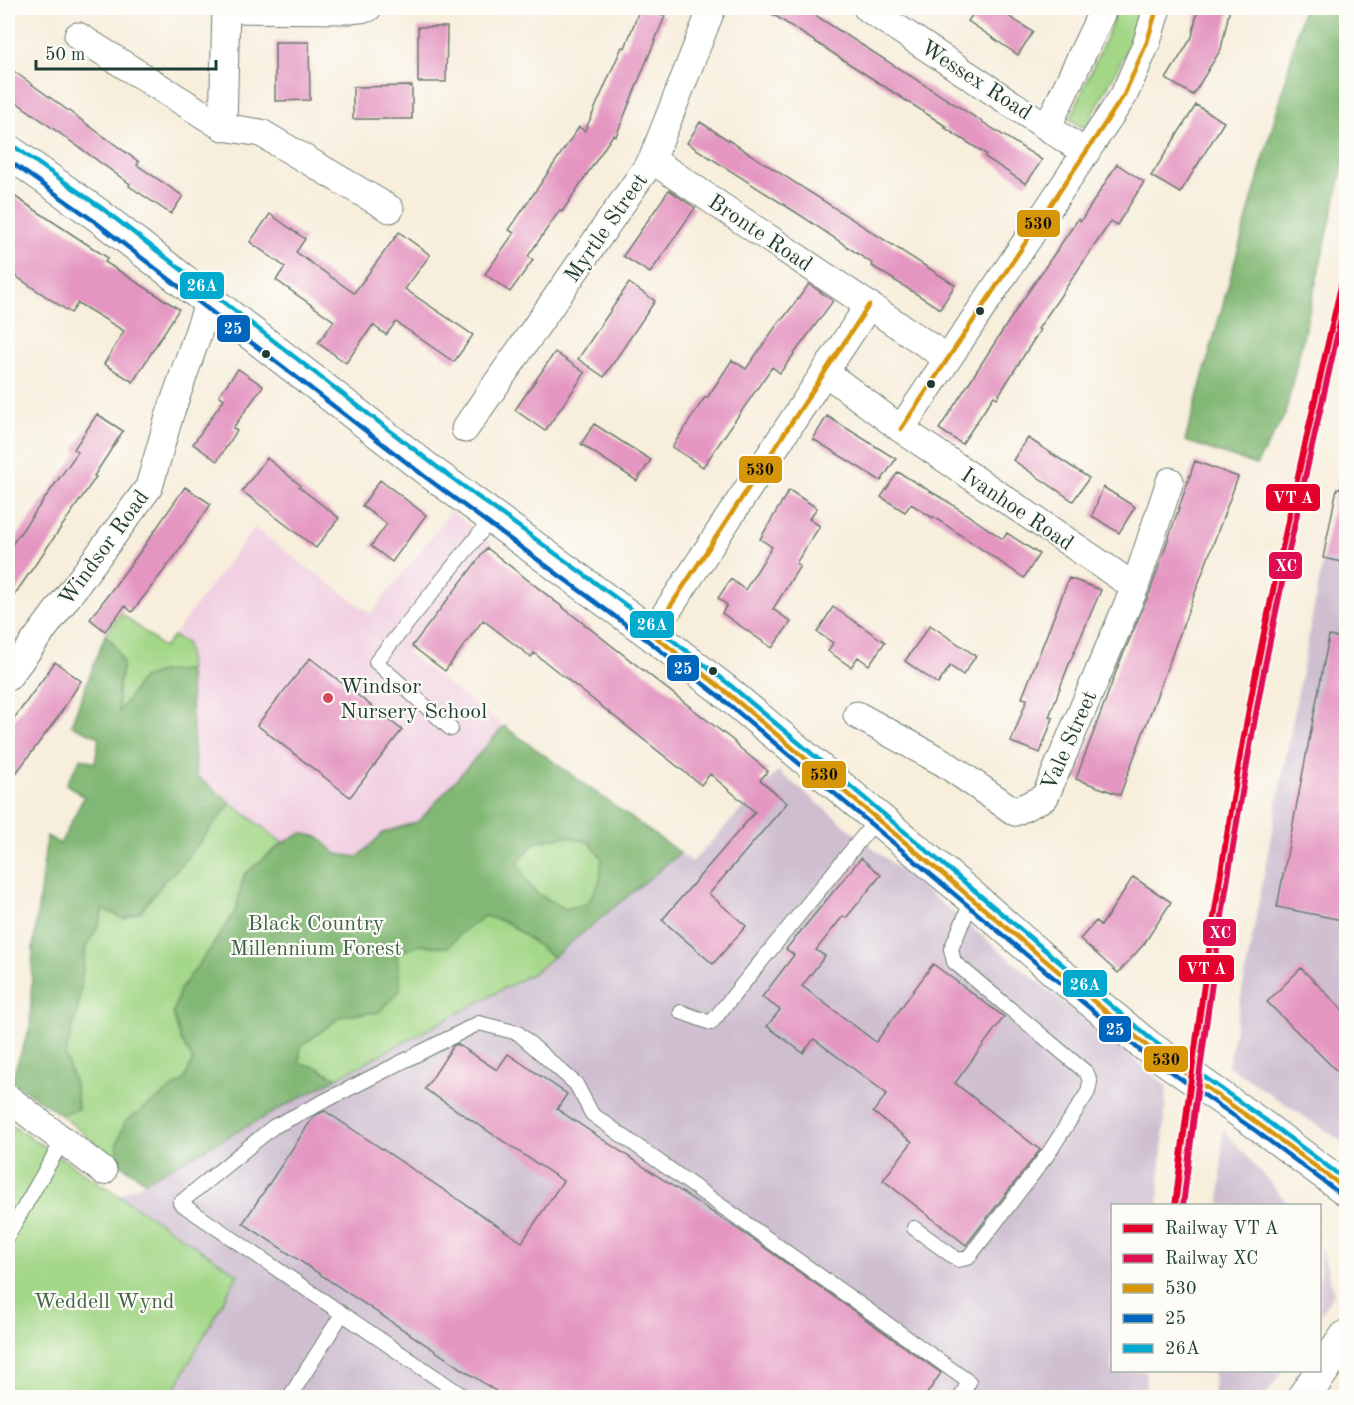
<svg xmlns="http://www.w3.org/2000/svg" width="1354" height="1405" font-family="'Old Standard TT',serif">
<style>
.built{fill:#f1d0e2}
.industrial{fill:#cebed0}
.green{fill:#a3d787;stroke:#618a5e;stroke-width:1.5}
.forest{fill:#82b874;stroke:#507a54;stroke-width:1.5;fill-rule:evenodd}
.building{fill:#e496c1}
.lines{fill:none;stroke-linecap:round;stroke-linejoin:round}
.service-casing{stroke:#6b7b6f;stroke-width:16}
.minor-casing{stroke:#6b7b6f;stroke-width:29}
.primary-casing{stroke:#6b7b6f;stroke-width:35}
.service{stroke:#fff;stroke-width:14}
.minor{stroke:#fff;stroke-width:27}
.primary{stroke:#fff;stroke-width:33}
.bus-1-casing{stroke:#fdfcf7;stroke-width:9}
.bus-2-casing{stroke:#fdfcf7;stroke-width:9}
.bus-3-casing{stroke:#fdfcf7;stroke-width:9}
.bus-1{stroke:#d79608;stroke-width:4.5}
.bus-2{stroke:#0065bd;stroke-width:4.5}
.bus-3{stroke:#00a9ce;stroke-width:4.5}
.rail-1-casing{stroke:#fdfcf7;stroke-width:10}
.rail-2-casing{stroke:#fdfcf7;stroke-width:10}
.rail-1{stroke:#e4002b;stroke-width:6}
.rail-2{stroke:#df0d52;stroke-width:6}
.bus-dot{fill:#1f3d34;stroke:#fdfcf7;stroke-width:2}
.poi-dot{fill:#d1495b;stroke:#fdfcf7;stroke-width:2}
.labels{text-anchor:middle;stroke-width:4.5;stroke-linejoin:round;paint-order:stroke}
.street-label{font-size:22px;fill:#1f3d34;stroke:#fdfcf7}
.poi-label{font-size:22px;fill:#1f3d34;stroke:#fdfcf7;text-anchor:start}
.park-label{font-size:22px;fill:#406449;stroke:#fdfcf7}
.line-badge{stroke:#fdfcf7;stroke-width:2}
.badge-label{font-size:16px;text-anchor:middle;font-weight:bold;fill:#fff}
.pale-badge-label{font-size:16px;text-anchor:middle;font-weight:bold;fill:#111}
</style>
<rect width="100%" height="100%" fill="#fdfcf7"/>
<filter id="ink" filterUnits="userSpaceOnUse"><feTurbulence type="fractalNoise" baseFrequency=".0167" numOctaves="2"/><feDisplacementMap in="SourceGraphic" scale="12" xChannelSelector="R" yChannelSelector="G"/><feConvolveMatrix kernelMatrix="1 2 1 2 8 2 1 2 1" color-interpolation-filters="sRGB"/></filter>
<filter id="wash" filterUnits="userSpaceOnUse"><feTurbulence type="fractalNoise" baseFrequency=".008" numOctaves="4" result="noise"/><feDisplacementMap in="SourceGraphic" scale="24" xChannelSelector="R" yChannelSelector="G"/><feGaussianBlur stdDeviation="1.35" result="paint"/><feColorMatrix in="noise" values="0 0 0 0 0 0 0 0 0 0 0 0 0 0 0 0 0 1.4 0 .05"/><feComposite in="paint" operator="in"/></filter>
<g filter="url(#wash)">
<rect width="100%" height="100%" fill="#f7eedc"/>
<path class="built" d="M451,511l40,32 -85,110 98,73 -153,171 -155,-122 -9,-130 -14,-9 81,-108 117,86z"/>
<path class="industrial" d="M1346,437v707l-118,-78z
M778,771l389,315 -9,119 -46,1v164l35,1 -2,26h-975l68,-123 -118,-79 413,-222 147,-120 12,9z
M1223,1129l66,76h-69z
M1320,1243l14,50 -14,22z
M1214,1371v-1l69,1 -18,26 -52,1z"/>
<path class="green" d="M1117,8h24l-7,29 -49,92 -15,-9 41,-94z
M121,613l43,35 9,-12 14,8 2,26 -28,2 -34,28 -8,13 -1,-22 5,-29 -9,-18 -9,-9z
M231,803l52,40 -39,32 -8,35 -25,38 -30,92 12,20 -9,20 -17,14 -24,15 -26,35 3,20 -60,-50 18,-6 -3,-24 -10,-28 13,-49 8,-60 13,-23 4,-15 21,10 17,-8 23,-30 18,-17z
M564,836l25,6 13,16 -2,23 -13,23 -22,5 -29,-16 -10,-12 -8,-18 16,-20z
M484,915l24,8 45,34 -20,16 -196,105 -21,-11 -17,-3 2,-18 41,-30 37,-4 17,-58 21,-9 31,2 16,-17z
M8,1123l230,151 -68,123h-162z"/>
<path class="forest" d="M1303,8h43v146l-61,261 -29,50 -71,-24 101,-363z
M105,635l9,9 9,19 -5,28 1,21 23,-34 19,-6 28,-2 7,105 35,28 -49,61 -18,17 -23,30 -17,8 -21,-10 -4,15 -13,23 -8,60 -13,49 10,28 3,25 -18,5 -49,-33 19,-54 3,-79 14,-112 13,8 24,-47 -18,-13 15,-26 14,5 4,-26 -28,-12z
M504,726l176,127 -127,104 -45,-34 -23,-7 -21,14 -16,17 -31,-2 -20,9 4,36 -22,22 -37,4 -41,30 -2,17 17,4 21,11 -192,103 -25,-17 -3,-20 8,-22 59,-42 9,-20 -12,-20 -8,-26 7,-25 31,-41 25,-38 8,-35 39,-32 19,-10 16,4 19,17 21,3 25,-24 36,-12zM564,836l25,6 13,16 -2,23 -13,23 -22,5 -29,-16 -10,-12 -8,-18 16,-20z"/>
<g id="blocks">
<path class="building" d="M640,8l25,8 -49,120 -3,-1 -51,77 -2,-2 -32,46 5,4 -23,32 -25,-18 29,-41 -5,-3 70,-103 6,4 37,-84 3,1z
M763,8h41l238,152 -16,24 -41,-27 1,-3 -41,-26 2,-1z
M977,8h19l37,24 -15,23 -50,-34z
M1198,8h32l-9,41 -28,46 -27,-16 26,-42z
M418,27h29l-1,55h-28z
M275,42h34l1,58 -35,1z
M8,67l131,95 -2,3 46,31 -12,18 -42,-28 1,-2 -122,-88z
M412,86v33h-59v-32z
M1196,105l28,17 -44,71 -29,-17z
M700,122l255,163 -15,24 -68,-43 1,-2 -73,-49 -113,-72z
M1117,164l27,18 -27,43 -6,-4 -73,108 2,1 -43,68 -3,-2 -32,48 -23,-15 79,-122 60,-88 3,2z
M669,190l26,18 -45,65 -27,-17z
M8,192l100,66 -3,4 74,47 -46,73 -29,-18 20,-33 -46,-28 -7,10 -63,-42z
M270,214l35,25 -9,13 58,41 45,-61 31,23 -25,34 68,46 -19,27 -58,-40 -10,13 -13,-10 -27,38 -28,-20 16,-22 -58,-41 9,-13 -35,-25z
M629,283l26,18 -51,76 -26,-18z
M809,284l24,17 -53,72 -8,-6 -69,100 -31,-20 33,-50 2,1 25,-38 14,9 35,-50 1,1z
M555,352l30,21 -40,58 -30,-21z
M238,369l25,17 -30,42 4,3 -20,30 -24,-17 31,-45 -5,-4z
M97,414l26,17 -29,45 2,1 -88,127v-54l70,-98 -4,-3z
M827,416l69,43 -15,22 -68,-42z
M594,424l57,36 -14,21 -56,-37z
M1028,438l61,40 -16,23 -60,-41z
M267,458l33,27 -1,2 40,31 -23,30 -74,-57z
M1195,461l43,16 -118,318 -44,-16 43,-115 31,-72z
M898,472l52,31 53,36 4,-6 32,21 -15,24 -90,-61 -1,1 -22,-14 -6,8 -24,-15z
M380,480l46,35 -34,47 -21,-16 16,-22 -25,-18z
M185,487l26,17 -36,52 -43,56 -7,-6 -20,25 -15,-12 52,-70z
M1103,487l32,20 -16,26 -27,-17z
M1337,488l10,1v74l-24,-5z
M789,490l28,18 -8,11 11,7 -24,37 4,3 -27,43 18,13 -19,26 -50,-35 5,-8 -9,-7 13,-19 14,11 27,-43 -12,-8z
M487,548l248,194 -1,1 34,28 -8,9 27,23 -78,91 37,32 -33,38 -51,-44 93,-108 -45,-38 -9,11 -167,-132 -3,4 -48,-37 -38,51 -33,-25z
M1069,578l32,12 -32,74 -20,53 4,1 -13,35 -29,-11 16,-43 -5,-1z
M833,607l52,35 -16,23 -11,-8 -7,10 -23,-16 5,-8 -16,-11z
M930,625l46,31 -13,19 -13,-9 -12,18 -33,-23z
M1329,636l18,3v282l-70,-14z
M310,658l92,72 -52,67 -93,-72z
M55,662l26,19 -23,36 -50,67v-57z
M861,858l20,17 -35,43 -3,-2 -27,34 9,6 -23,30 74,56 57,-78 71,53 -49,66 85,67 -74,95 -83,-65 29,-38 -39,-30 14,-18 -73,-55 -11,14 -36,-27 13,-16 -18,-13 32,-42 -8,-6z
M1133,877l38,25 -27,42 -26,29 -38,-34 16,-18 5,5z
M1301,968l46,46v67l-80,-79z
M457,1044l40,26 11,-16 59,40 -10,15 197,131 187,133 -17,25h-418l-263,-175 71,-107 11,-5 197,131 41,-61 -138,-92 28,-43z"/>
</g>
</g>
<g filter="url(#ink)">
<use href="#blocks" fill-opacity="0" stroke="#6b7b6f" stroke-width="1.5"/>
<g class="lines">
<defs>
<path id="service" d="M451,729l-75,-67 117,-145
M681,1012l30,11 166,-204
M914,1228l44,32 10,-2 80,-104 40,-62 2,-10 -3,-9 -133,-111 -3,-13 22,-51
M8,1235l55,-95
M289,1398l53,-84
M466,1398l-286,-195 93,-76 206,-104 39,10 58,51 16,30 377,268 -9,16"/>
<path id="minor" d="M867,8l219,145
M226,9l124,1 18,-2
M78,36l145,91 38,6 129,76
M1048,126l56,-118
M223,127l3,-119
M652,160l295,198
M825,372l76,57 234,158
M465,429l187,-269 60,-152
M901,429l223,-334 23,-53 10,-34
M652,634l217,-329
M8,677l141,-190 20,-70 40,-116
M857,715l87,48 71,49 30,-15 90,-210 35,-106
M8,1098l95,73"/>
<path id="primary" d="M8,151l90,64 334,258 220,161 73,57 248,207 85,75 89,73 113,79 86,64
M1303,1398l43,-61"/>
</defs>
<use href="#service" class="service-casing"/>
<use href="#minor" class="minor-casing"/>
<use href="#primary" class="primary-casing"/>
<use href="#service" class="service"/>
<use href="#minor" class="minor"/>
<use href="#primary" class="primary"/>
<defs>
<path id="bus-1" d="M901,429l223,-334 23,-53 10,-34
M652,634l73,57 422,355 113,79 86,64
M652,634l217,-329"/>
<path id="bus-2" d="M8,160l86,61 334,258 219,161 73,57 422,355 114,79 86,64"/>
<path id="bus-3" d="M12,145l91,64 334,258 220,161 73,57 422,355 112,79 82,61"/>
</defs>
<use href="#bus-1" class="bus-1-casing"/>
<use href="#bus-2" class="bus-2-casing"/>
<use href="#bus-3" class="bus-3-casing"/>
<use href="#bus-1" class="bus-1"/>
<use href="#bus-2" class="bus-2"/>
<use href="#bus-3" class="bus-3"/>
<defs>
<path id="rail-1" d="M1175,1206c21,-176 46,-350 79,-524 28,-140 60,-279 92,-418"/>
<path id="rail-2" d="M1183,1206c20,-174 46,-348 78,-520 25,-131 56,-260 85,-390"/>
</defs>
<use href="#rail-1" class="rail-1-casing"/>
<use href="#rail-2" class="rail-2-casing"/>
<use href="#rail-1" class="rail-1"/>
<use href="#rail-2" class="rail-2"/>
</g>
</g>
<g class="bus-dot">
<circle cx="980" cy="311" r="5"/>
<circle cx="266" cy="354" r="5"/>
<circle cx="931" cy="384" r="5"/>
<circle cx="713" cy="671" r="5"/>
</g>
<circle class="poi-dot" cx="328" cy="698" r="6"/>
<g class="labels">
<g class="street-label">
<text transform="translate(977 79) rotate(33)" y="8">Wessex Road</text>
<text transform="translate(605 227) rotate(-55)" y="8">Myrtle Street</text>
<text transform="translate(761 232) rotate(34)" y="8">Bronte Road</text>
<text transform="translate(1018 508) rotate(34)" y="8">Ivanhoe Road</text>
<text transform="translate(103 547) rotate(-54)" y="8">Windsor Road</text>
<text transform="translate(1068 740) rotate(-66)" y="8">Vale Street</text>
</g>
<g class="poi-label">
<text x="340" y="693">Windsor<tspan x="340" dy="25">Nursery School</tspan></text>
</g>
<g class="park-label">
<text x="316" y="930">Black Country<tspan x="316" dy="25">Millennium Forest</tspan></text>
<text x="104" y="1308">Weddell Wynd</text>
</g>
</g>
<g class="line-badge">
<rect x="1016" y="209" width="45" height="29" rx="6" fill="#d79608"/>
<rect x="179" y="271" width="46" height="29" rx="6" fill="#00a9ce"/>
<rect x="216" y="314" width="35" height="29" rx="6" fill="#0065bd"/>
<rect x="738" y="455" width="45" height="29" rx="6" fill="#d79608"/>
<rect x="1265" y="483" width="56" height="29" rx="6" fill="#e4002b"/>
<rect x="1268" y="551" width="35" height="29" rx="6" fill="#df0d52"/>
<rect x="629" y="610" width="46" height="29" rx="6" fill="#00a9ce"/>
<rect x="666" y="654" width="34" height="28" rx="6" fill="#0065bd"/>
<rect x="801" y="760" width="46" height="29" rx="6" fill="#d79608"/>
<rect x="1202" y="918" width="35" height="29" rx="6" fill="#df0d52"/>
<rect x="1178" y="954" width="57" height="29" rx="6" fill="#e4002b"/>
<rect x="1062" y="969" width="46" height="29" rx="6" fill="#00a9ce"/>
<rect x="1098" y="1015" width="34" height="28" rx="6" fill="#0065bd"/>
<rect x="1143" y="1045" width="46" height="28" rx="6" fill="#d79608"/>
</g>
<g class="badge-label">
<text x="202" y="291">26A</text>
<text x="233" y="334">25</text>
<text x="1293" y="503">VT A</text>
<text x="1286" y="571">XC</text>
<text x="652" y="630">26A</text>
<text x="683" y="674">25</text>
<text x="1220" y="938">XC</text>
<text x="1206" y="974">VT A</text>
<text x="1085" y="990">26A</text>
<text x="1115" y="1035">25</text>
</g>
<g class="pale-badge-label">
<text x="1038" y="229">530</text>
<text x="760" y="475">530</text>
<text x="824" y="780">530</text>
<text x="1166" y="1065">530</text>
</g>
<rect width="1354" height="1405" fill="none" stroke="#fdfcf7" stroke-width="30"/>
<rect x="1111" y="1204" width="210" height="168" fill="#fdfcf7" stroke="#a4b0a9" stroke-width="1.5"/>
<rect x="1123" y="1224" width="30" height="9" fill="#e4002b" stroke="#a4b0a9" stroke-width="1.5"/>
<text x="1165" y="1234" font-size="18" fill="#1f3d34">Railway VT A</text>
<rect x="1123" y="1254" width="30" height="9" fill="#df0d52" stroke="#a4b0a9" stroke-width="1.5"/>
<text x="1165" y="1264" font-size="18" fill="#1f3d34">Railway XC</text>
<rect x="1123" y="1284" width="30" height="9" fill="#d79608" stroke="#a4b0a9" stroke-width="1.5"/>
<text x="1165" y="1294" font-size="18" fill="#1f3d34">530</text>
<rect x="1123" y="1314" width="30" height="9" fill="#0065bd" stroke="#a4b0a9" stroke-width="1.5"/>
<text x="1165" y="1324" font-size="18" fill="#1f3d34">25</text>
<rect x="1123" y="1344" width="30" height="9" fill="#00a9ce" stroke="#a4b0a9" stroke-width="1.5"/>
<text x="1165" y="1354" font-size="18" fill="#1f3d34">26A</text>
<path d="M36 60v9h180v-9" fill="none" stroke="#1f3d34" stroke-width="3"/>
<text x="45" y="60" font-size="18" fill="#1f3d34" stroke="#fdfcf7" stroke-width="4.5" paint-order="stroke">50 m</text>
</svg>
